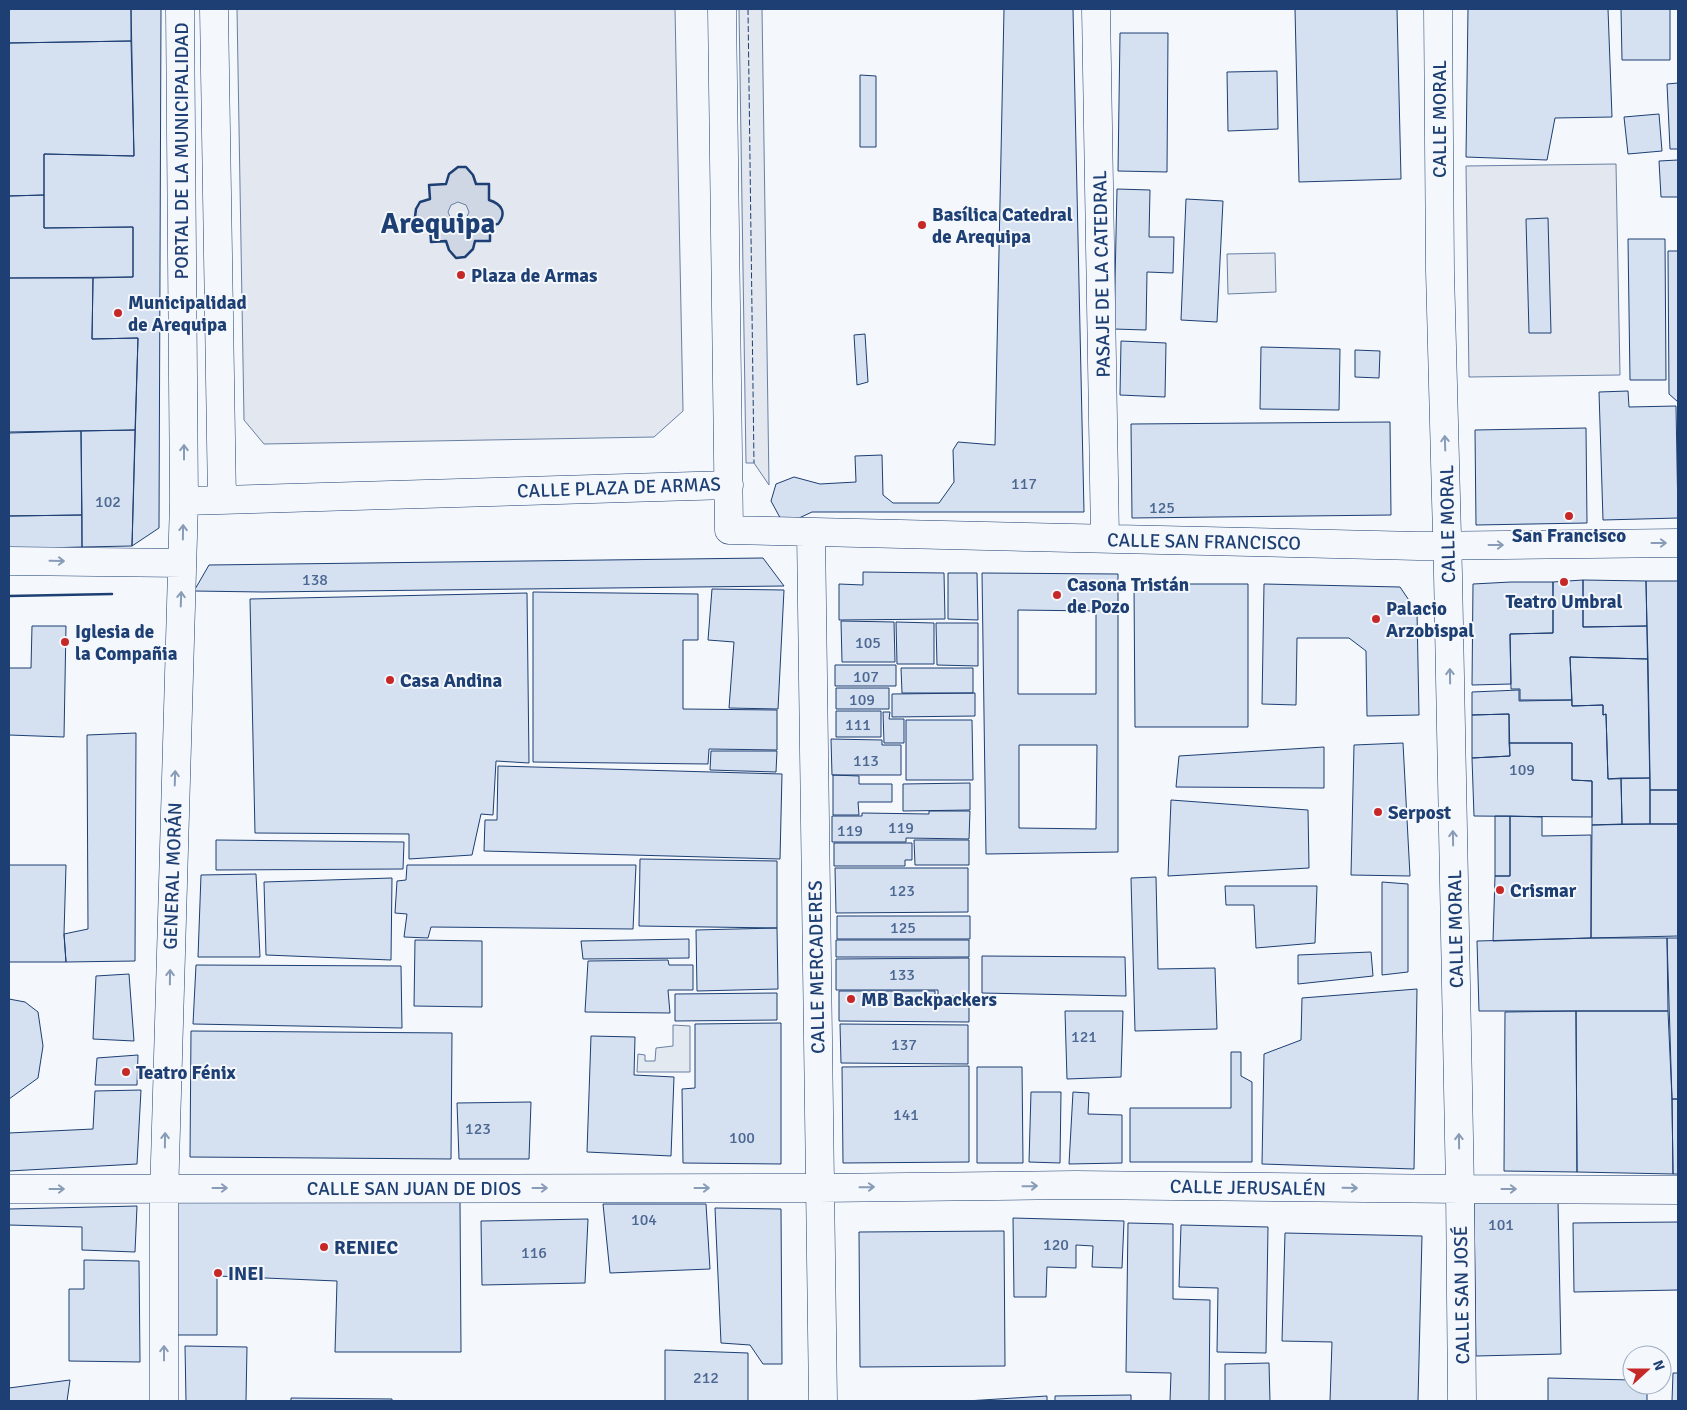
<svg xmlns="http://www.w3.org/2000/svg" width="1687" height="1410" font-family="Signika,sans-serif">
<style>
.green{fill:#e3e9f0;stroke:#687fa3}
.parking{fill:#e3e8f0;stroke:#687fa3}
.water{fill:#cfd7e4;stroke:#687fa3;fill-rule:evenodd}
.building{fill:#d5e0f0;stroke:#1d3f73;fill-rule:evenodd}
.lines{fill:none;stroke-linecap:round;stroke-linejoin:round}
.street-casing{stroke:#1d3f73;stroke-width:29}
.street{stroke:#f4f7fb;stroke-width:28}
.fence{stroke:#1d3f73;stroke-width:1;stroke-dasharray:6 2.5;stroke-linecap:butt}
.wall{stroke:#1d3f73;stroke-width:2.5}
.oneway{stroke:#889bb7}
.poi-dot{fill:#c62828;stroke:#f4f7fb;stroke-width:2}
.labels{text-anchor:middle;stroke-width:4;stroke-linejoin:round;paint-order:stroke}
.number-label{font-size:16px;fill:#4b6792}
.street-label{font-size:19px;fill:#1d3f73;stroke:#f4f7fb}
.poi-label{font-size:19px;font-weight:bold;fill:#1d3f73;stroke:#f4f7fb;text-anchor:start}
.town-label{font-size:29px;font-weight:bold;fill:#1d3f73;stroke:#f4f7fb}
</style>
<rect width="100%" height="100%" fill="#f4f7fb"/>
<path class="green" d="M673,1025l17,1v46h-53l1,-18 7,1v6h10l1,-13 17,-2z"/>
<path class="parking" d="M237,9h438l8,402 -29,26 -390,7 -20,-24z
M739,9h23l7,476 -15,-22h-8z
M1616,164l4,211 -151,2 -3,-211z
M1275,253l1,39 -48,2 -1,-40z"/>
<path class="water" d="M458,167h8l7,8 3,9h13v16c13,4 18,13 9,24l-8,1v16h-15l-2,8 -8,8 -9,1 -7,-8 -3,-8h-15l-1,-16 -8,-1 -7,-8 1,-8 4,-7 10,-3 -1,-14 17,-1 3,-10zM458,202l8,3 3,7 -3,7 -7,4 -8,-4 -3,-7 3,-7z"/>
<path class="building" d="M9,9h122v32l-122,2z
M131,9h30l-2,519 -27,18 6,-208 -46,1 1,-61 40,-1v-50l-89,1v-74l90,2z
M1004,9h69l11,503h-272l-28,13 -13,-24 5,-17 18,-7 26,7 36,-2 -1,-26 27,-1 1,40 10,8h46l15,-21 -1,-32 5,-8 37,3z
M1295,9h102l4,170 -102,3z
M1468,9h140l4,108 -57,1 -8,42 -81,-3z
M1621,9h49v51h-48z
M1120,33h48l-1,139 -49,-1z
M131,41l3,115 -90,-2v41l-35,1v-153z
M1277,71l1,58 -50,2 -1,-59z
M860,75l16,1v71h-16z
M1678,83v66h-8l-3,-65z
M1659,114l3,37 -34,3 -4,-37z
M1678,160v37h-17l-2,-36z
M1117,189l33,1 -1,47h25l-1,36 -26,-1 -1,58 -32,-1z
M44,195v33l89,-1v50l-124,1v-82z
M1186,199l37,2 -6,121 -36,-2z
M1548,218l3,115h-22l-3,-114z
M1628,239h37l1,141h-36z
M1668,251h10v151l-9,-8z
M9,278h84l-1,61 46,-1 -3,92 -126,2z
M865,334l3,48 -11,3 -3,-50z
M1121,341l45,2 -1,54 -45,-2z
M1261,347l79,2 -1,61 -79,-1z
M1355,350l25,1 -1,27 -24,-1z
M1628,391l1,16 47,-1 2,112 -75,2 -4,-128z
M1390,422l1,93 -259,3 -1,-94z
M1586,428l1,95 -111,2 -1,-95z
M135,430l-3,116 -50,1 -1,-116z
M81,431l1,84 -73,1v-83z
M82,515v32l-73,2v-33z
M763,558l21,28 -522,6 -68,-1 15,-26z
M863,572l81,1 1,46 -106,1v-36l24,1z
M948,573h29l1,47 -30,-1z
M982,573l136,1v278l-132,2zM1018,610l78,1v83h-78zM1019,745h78l-1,84 -77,-1z
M1583,580l63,1 1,45 -64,1z
M1583,580v47l64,-1 1,33 -78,-2 2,43h-52v-11h-9l-1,-55 43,-1v-51z
M1646,581h32v209h-28z
M1511,582h42v51l-43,1 1,50 -39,1 1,-101z
M1134,584h114v143h-113z
M1264,584l136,3 17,25 2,103 -52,1 -1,-65 -17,-13h-52l-1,67 -34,-1z
M712,589l72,1 -6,119 -49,-1 5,-66 -26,-2z
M533,592l165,2v46h-15v69l94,1v40l-68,-1 -1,15 -175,-2z
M527,593l2,170 -33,-2 -3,54 -12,-1 -9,41 -63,4v-25l-154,-1 -5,-234z
M841,621l53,1 1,40h-53z
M896,622l38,1v41h-37z
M936,623h42v43l-41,-1z
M32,626h34l-2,111 -55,-2v-67h22z
M1570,657l78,2 2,119 -42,1 -2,-65 -3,1v-10l-31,1z
M835,665h61v21h-61z
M901,668h72v25h-71z
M836,688h53v21h-53z
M1519,690v11l53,-1v6l31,-1v10l3,-1 2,65 13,-1 1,46 -30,1v-44l-20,-1v-37h-63v-29l-37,1v-23z
M975,693v23l-83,1v-23z
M836,711h45v26h-45z
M883,712h7l-1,7h15v24h-20z
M1509,714l1,42 -38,2v-43z
M906,720h66l1,60h-67z
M136,733l-1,228 -69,1 -2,-28 24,-5 -1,-194z
M831,739l51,1v5h19v30h-69z
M1403,743l7,133 -59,-1 3,-130z
M1509,743h63v37l20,1v36l-118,-1 -2,-58 38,-2z
M1324,747v41l-148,-1 3,-31z
M711,751h66l-1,21 -66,-2z
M498,766l284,8 -2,85 -296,-8 1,-31h12z
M833,775l26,1v8h33v18h-34l1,13h-26z
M1621,778h29v46h-28z
M970,783v27l-67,1v-27z
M1650,790h28v34h-28z
M1171,800l137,10 1,58 -141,8z
M929,811h41l-1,28 -63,-1v4h-74v-26h30v-3l67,1z
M1495,816h15v60h-15z
M1510,816l32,1v19l49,-1v103l-98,3 2,-65h15z
M1650,824h28v112l-87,2 1,-113z
M216,840l188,2 -1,27 -187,1z
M914,840h55v25h-54z
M834,843h78v17h-7v6h-71z
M640,859l137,2v67l-138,-2z
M9,865h57l-2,69 2,28h-57z
M407,865h229l-3,64 -202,-2 -3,11 -24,-1 3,-23 -12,-1 2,-32 9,-1z
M835,868h133v44l-132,1z
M256,874l4,83h-62l3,-82z
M1156,877l2,92 57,-1 2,61 -82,2 -4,-153z
M392,878l-1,82 -125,-5 -2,-73z
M1382,882l26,2v88l-26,3z
M1225,886h92l-2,57 -59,5 -2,-43h-28z
M837,916h133v23h-133z
M777,928l1,61 -81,2 -1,-61z
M1591,938h76l1,73h-189l-2,-70z
M1667,938h11v161h-6z
M689,939v19l-106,1 -2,-18z
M415,940l67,1v66l-68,-1z
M836,940h133v17h-133z
M1371,952l2,24 -75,8v-29z
M982,956l143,1 1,39 -144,-3z
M969,958v38h-31v-6h-102v-31z
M668,960l1,5h24v25h-25l2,23 -85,-1 3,-51z
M196,965l205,1 1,62 -209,-4z
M129,974l5,67 -41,-2 3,-63z
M1417,989l-3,180 -152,-5 2,-110 37,-14 1,-42z
M839,991h96v7h34v24l-130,-1z
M777,993v27l-102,1v-27z
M9,999l16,3 13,10 5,34 -5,32 -29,21z
M1065,1011h58l-2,66 -54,2z
M1576,1011l1,161 -73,-1 1,-159z
M1576,1011h92l4,88 1,75 -96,-2z
M781,1023v141l-98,-1 -1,-74 13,-1v-64z
M840,1024l128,1v39l-127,-1z
M191,1031l261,2 -1,126 -261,-2z
M591,1036l44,1 -1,38 40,2 -3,79 -84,-4z
M1231,1052h10v24l11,6v80h-122v-54h101z
M138,1055l-1,30h-42l2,-27z
M969,1066v96l-126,1 -1,-96z
M977,1067h45l1,96h-46z
M141,1090l-4,74 -128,7v-38l84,-4 2,-38z
M1031,1092h30l-1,71 -31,-1z
M1073,1092l16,1 -1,21 34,1v48l-53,1z
M1672,1099h6v75h-5z
M531,1102l-2,57h-70l-2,-56z
M1558,1200l3,154 -85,2 -2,-154z
M172,1201l288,1 1,150h-126l2,-71 -120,-5v59h-46z
M603,1204h103l4,65 -100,4z
M137,1206l-2,46 -53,-2v-23l-73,-2v-16z
M715,1208l66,1 1,155h-19l-13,-19 -29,-2z
M1013,1218l111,3 -2,47 -30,-1 1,-21 -17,-1v23l-29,-1 -1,30h-32z
M588,1219l-3,64 -103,2 -1,-64z
M1678,1222v68l-104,2 -1,-69z
M1128,1223l45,1v75l37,1 -1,101h-39l1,-28 -45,-1z
M1181,1225l87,2 -2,126 -49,-1 1,-64 -39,-1z
M1004,1231l1,135 -145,1 -1,-135z
M1285,1233l137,3 -4,165h-88l2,-59 -50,-1z
M84,1260l55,1 1,101 -71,-1v-72h15z
M185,1346l62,1 -1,54h-60z
M665,1350l83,3v48h-83z
M1269,1363l1,38h-45v-37z
M1673,1373h5v28h-6z
M1548,1378l84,2v5h15v16h-99z
M70,1380l-3,21h-58v-13z
M1131,1395v6h-76v-5z
M1047,1396v5h-81z
M291,1398l101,1v2h-101z"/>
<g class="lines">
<defs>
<path id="street" d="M214,9l8,491
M722,9l7,521 689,16 260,-3
M1096,9l9,529
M1438,9l2,262 8,303 12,615 2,212
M184,501l545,-16
M811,532l12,869
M9,561l173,2
M9,1189l810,-1 256,-3 385,4 218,1
M164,1401v-204l20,-696 -4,-492"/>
</defs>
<use href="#street" class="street-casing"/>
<use href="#street" class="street"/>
<path class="fence" d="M748,9l6,454"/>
<path class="wall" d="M458,167h8l7,8 3,9h13v16c13,4 18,13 9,24l-8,1v16h-15l-2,8 -8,8 -9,1 -7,-8 -3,-9 -15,1 -1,-16 -8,-1 -7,-8 1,-8 4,-7 10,-3 -1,-14 17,-1 3,-10z
M9,596l103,-2"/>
</g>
<defs><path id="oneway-shaft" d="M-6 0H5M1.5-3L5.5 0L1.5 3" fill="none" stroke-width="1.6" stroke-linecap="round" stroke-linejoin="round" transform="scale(1.25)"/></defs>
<g class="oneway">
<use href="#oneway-shaft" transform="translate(1445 443) rotate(-92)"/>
<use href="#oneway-shaft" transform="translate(184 452) rotate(-90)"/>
<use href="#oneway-shaft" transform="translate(183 532) rotate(-89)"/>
<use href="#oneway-shaft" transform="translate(1659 543)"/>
<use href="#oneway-shaft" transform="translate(1496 545)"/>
<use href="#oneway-shaft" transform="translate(57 561) rotate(1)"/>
<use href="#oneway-shaft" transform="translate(181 599) rotate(-88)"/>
<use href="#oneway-shaft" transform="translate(1450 676) rotate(-91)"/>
<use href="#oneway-shaft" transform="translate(175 778) rotate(-88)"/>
<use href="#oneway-shaft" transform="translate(1453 838) rotate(-91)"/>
<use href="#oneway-shaft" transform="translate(170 977) rotate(-89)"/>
<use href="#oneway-shaft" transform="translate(165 1140) rotate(-89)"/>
<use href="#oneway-shaft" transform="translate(1459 1141) rotate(-91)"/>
<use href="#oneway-shaft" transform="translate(1030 1186) rotate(-1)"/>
<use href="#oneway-shaft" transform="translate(867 1187) rotate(-1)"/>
<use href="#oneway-shaft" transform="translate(220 1188)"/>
<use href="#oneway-shaft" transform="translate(540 1188)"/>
<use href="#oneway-shaft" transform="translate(702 1188)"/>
<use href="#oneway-shaft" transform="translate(1350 1188) rotate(1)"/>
<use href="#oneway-shaft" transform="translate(57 1189)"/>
<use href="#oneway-shaft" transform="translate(1509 1189)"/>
<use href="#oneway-shaft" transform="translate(164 1353) rotate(-90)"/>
</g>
<g class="poi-dot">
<circle cx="922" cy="225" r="5"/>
<circle cx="461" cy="275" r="5"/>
<circle cx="118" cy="313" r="5"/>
<circle cx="1569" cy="516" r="5"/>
<circle cx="1564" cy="582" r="5"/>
<circle cx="1057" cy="595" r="5"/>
<circle cx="1376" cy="619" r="5"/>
<circle cx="65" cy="642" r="5"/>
<circle cx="390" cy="680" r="5"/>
<circle cx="1378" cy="812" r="5"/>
<circle cx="1500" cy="890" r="5"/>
<circle cx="851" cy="999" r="5"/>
<circle cx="126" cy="1072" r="5"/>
<circle cx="324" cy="1247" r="5"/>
<circle cx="218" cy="1273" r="5"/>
</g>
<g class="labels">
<g class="number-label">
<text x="1024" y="489">117</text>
<text x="108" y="507">102</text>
<text x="1162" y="513">125</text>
<text x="315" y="585">138</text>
<text x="868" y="648">105</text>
<text x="866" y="682">107</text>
<text x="862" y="705">109</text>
<text x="858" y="730">111</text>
<text x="866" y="766">113</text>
<text x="1522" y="775">109</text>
<text x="901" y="833">119</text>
<text x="850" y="836">119</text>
<text x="902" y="896">123</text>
<text x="903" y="933">125</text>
<text x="902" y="980">133</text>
<text x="1084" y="1042">121</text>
<text x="904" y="1050">137</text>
<text x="906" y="1120">141</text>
<text x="478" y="1134">123</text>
<text x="742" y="1143">100</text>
<text x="644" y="1225">104</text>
<text x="1501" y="1230">101</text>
<text x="1056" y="1250">120</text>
<text x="534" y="1258">116</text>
<text x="706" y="1383">212</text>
</g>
<g class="street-label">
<text transform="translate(1439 119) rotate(-90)" y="7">CALLE MORAL</text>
<text transform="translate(181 151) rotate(-90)" y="7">PORTAL DE LA MUNICIPALIDAD</text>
<text transform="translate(1101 274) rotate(-91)" y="7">PASAJE DE LA CATEDRAL</text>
<text transform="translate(619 487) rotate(-2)" y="7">CALLE PLAZA DE ARMAS</text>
<text transform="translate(1447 524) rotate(-91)" y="7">CALLE MORAL</text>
<text transform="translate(1204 541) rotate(1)" y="7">CALLE SAN FRANCISCO</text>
<text transform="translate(172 876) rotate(-88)" y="7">GENERAL MORÁN</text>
<text transform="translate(1455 929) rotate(-91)" y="7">CALLE MORAL</text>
<text transform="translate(816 967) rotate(-91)" y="7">CALLE MERCADERES</text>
<text transform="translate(1248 1187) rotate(1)" y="7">CALLE JERUSALÉN</text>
<text x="414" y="1195">CALLE SAN JUAN DE DIOS</text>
<text transform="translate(1461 1295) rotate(-91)" y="7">CALLE SAN JOSÉ</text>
</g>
<g class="poi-label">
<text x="932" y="221">Basílica Catedral<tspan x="932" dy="22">de Arequipa</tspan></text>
<text x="471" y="282">Plaza de Armas</text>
<text x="128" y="309">Municipalidad<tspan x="128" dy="22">de Arequipa</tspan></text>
<text x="1569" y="542" text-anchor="middle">San Francisco</text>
<text x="1067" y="591">Casona Tristán<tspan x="1067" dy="22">de Pozo</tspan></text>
<text x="1564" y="608" text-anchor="middle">Teatro Umbral</text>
<text x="1386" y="615">Palacio<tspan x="1386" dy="22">Arzobispal</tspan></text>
<text x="75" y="638">Iglesia de<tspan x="75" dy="22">la Compañia</tspan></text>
<text x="400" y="687">Casa Andina</text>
<text x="1388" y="819">Serpost</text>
<text x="1510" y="897">Crismar</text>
<text x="861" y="1006">MB Backpackers</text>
<text x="136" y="1079">Teatro Fénix</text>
<text x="334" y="1254">RENIEC</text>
<text x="228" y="1280">INEI</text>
</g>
<g class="town-label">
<text x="438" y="233">Arequipa</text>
</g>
</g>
<rect width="1687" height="1410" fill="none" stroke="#1d3f73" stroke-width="20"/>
<g transform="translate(1647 1370) rotate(69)"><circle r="24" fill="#f4f7fb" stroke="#9eadc5"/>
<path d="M0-4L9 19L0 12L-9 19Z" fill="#c62828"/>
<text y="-8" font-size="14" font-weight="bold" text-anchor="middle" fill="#1d3f73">N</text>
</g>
</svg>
